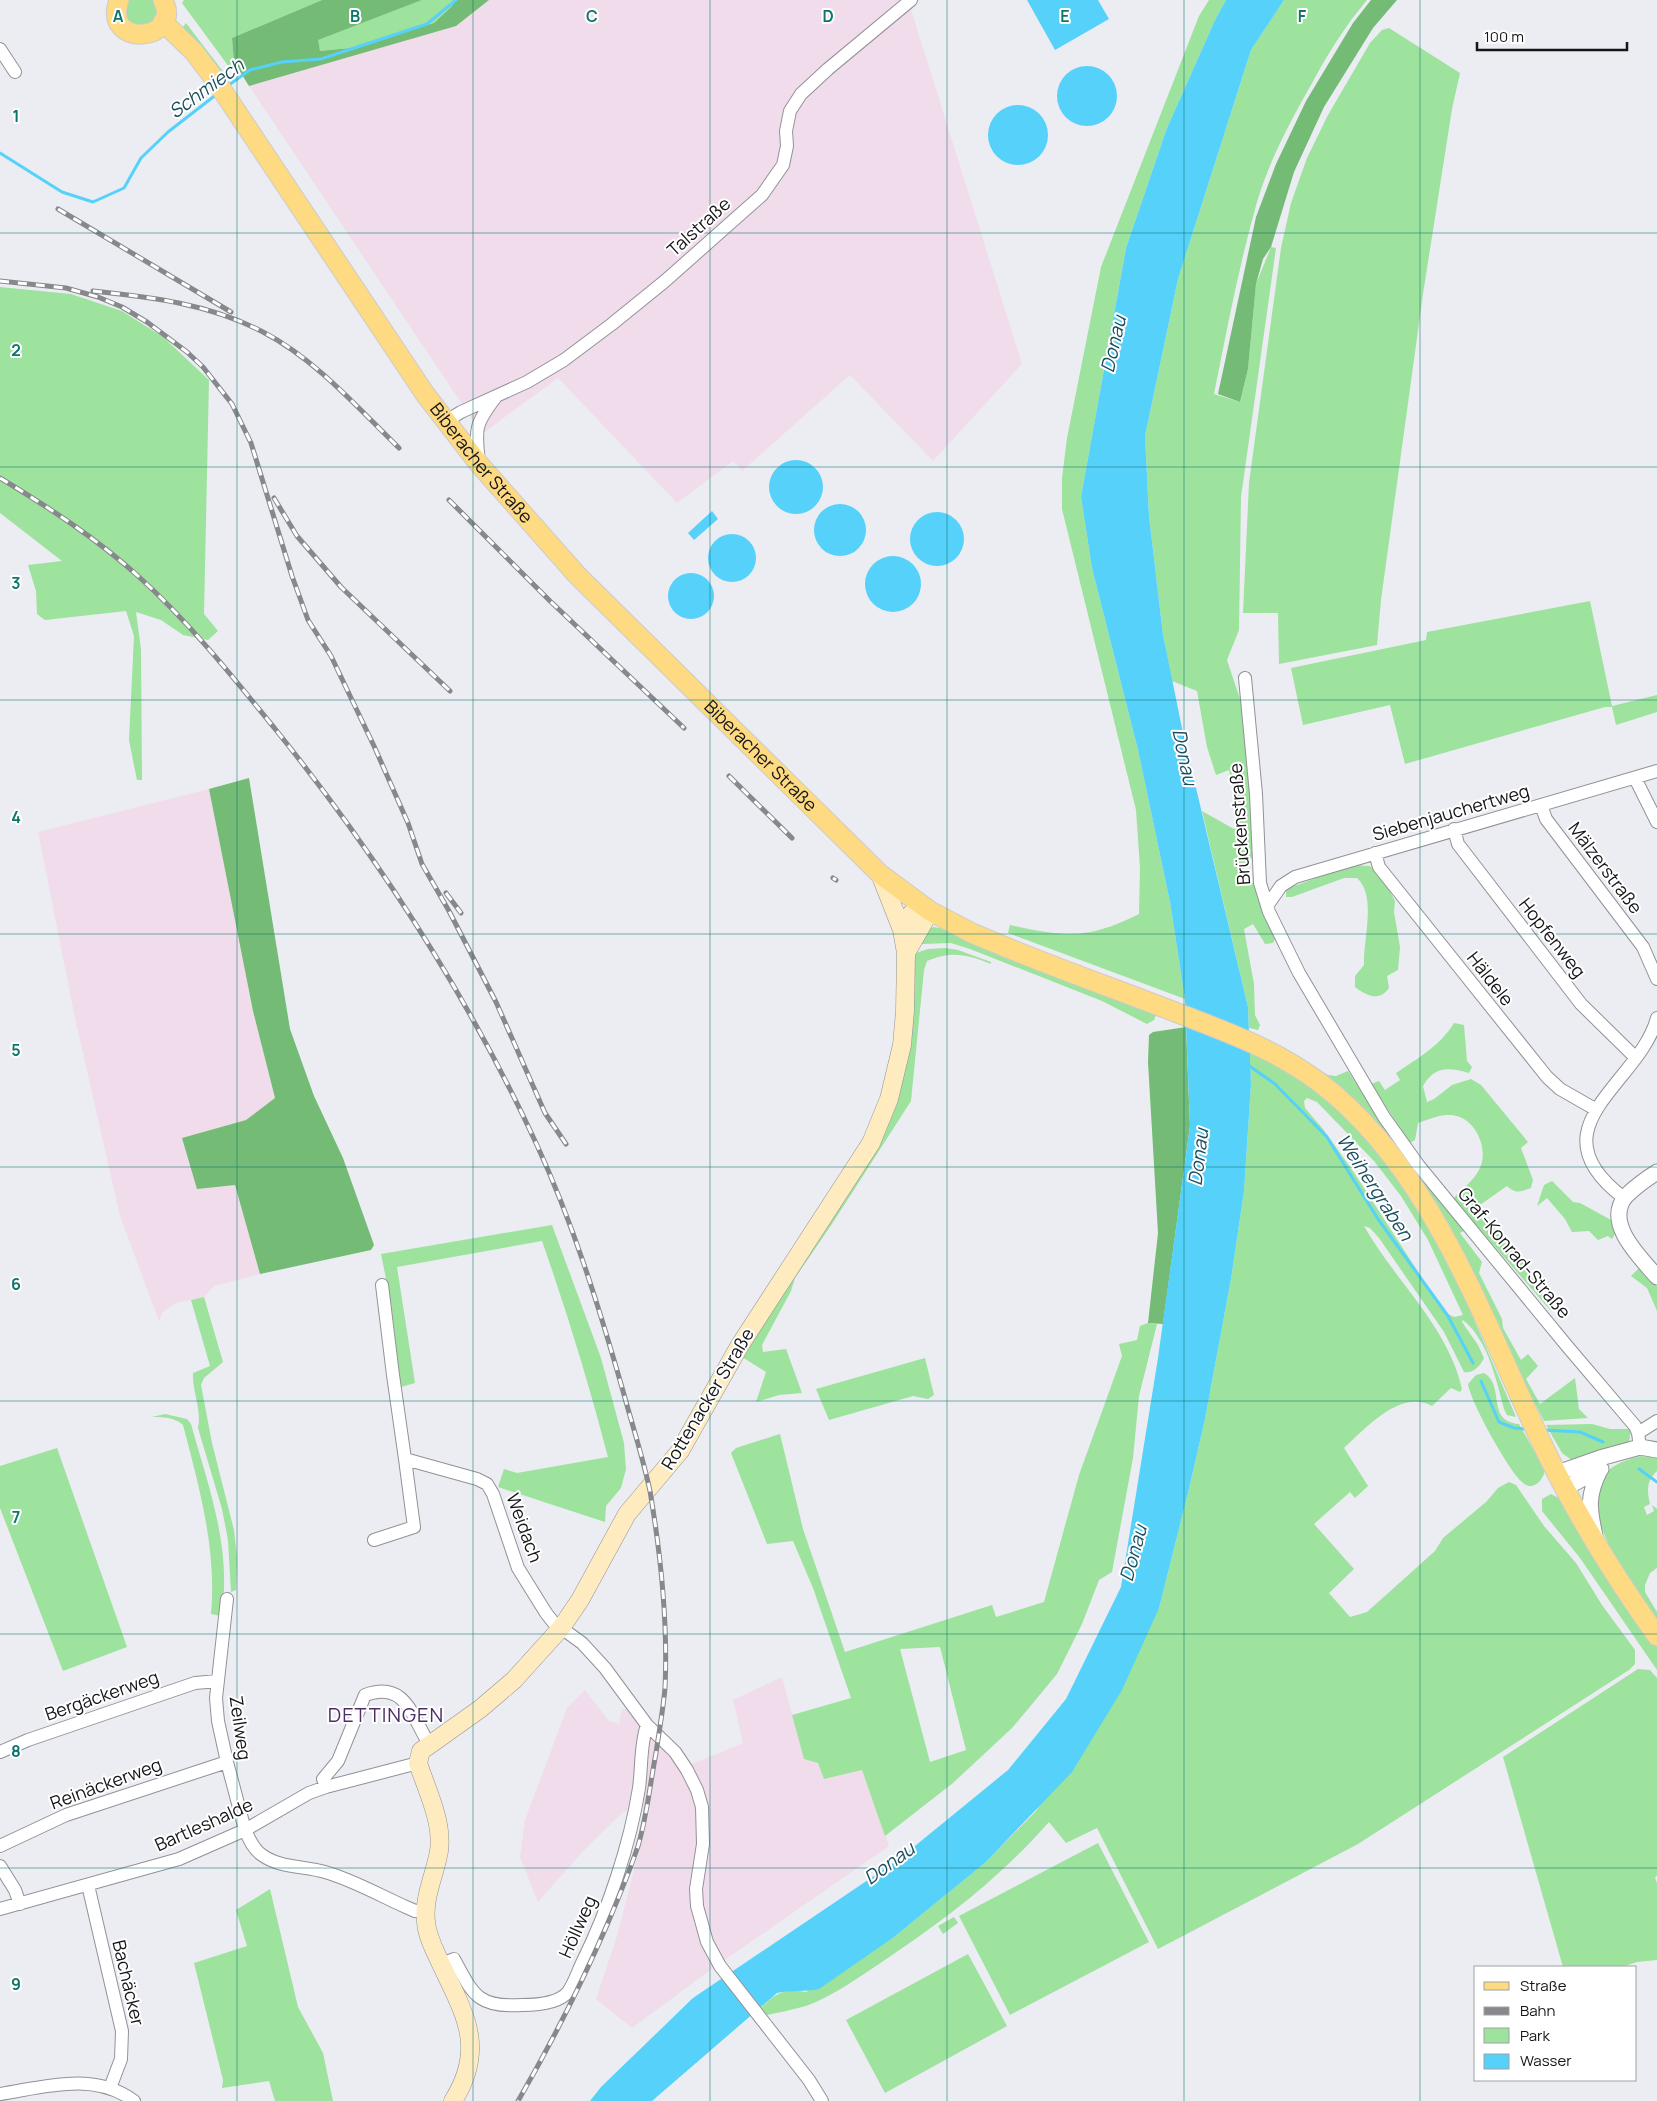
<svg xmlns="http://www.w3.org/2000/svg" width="1657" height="2101" font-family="Manrope,sans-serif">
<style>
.commercial{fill:#f1dceb}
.green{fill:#9de29d;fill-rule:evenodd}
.forest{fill:#74bb75}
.water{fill:#55d1fa}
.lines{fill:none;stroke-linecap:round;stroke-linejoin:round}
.stream{stroke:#55d1fa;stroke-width:3}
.minor-casing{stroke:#919297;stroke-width:14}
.tertiary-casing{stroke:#919297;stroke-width:17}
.secondary-casing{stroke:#919297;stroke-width:19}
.primary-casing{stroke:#ccc;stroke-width:21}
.minor{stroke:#fff;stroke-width:12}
.tertiary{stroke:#fff;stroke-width:15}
.secondary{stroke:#feecc0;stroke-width:18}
.primary{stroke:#feda82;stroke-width:19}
.rail-casing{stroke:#87888c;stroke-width:5}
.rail{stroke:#fff;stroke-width:3;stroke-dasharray:9;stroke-linecap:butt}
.grid{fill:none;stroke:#0f766e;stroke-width:1;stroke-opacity:0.55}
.labels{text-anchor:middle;stroke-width:4;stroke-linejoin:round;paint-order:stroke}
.street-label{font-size:18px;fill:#151517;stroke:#fff}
.water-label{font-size:19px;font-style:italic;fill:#1b4f60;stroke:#fff}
.quarter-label{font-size:20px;letter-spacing:1px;fill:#4d2e67;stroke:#fff}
.grid-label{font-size:16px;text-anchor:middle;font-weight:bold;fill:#0f766e;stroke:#fff;stroke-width:4;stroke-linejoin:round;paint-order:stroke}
</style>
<rect width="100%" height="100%" fill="#ebedf3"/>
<path class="commercial" d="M489,0h419l114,364 -89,97 -83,-86 -108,96 -9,-10 -56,42 -119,-125 -76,56 -233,-348 206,-60z
M209,789l44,222 22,88 -29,21 -63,18 52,47 25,89 -46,12 -10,11 -28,6 -13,9 -4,9 -39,-105 -45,-198 -37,-186z
M782,1677l22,82 14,4 6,16 38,-9 27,76 -180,125 -77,57 -36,-29 21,-63 33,-128 -21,1 -7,4 -38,37 -46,52 -18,-45 5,-37 42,-112 18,-18 24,31 10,3 3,-15h8l50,60 63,-26 -10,-43z"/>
<path class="green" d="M124,0h33l4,10 -9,17 -24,-1 -5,-24z
M184,0h138l-90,38 2,23 3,5 -5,5 -50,-68z
M422,0h34l-5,7 -17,16 -84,25 -30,3 -3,-11z
M1209,0h17l-10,18 -49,110 -41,120 -45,249 11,71 46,182 32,152 15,97 -177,-66 2,-8c55,12 77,15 129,-11l1,-46 -4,-58 -74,-301v-31l5,-40 34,-171 98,-251z
M1284,0h83c-22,26 -40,55 -56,85 -21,37 -42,76 -54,117 -18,63 -30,127 -43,192l26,8 8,-33 8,-85 15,-37 5,1 -35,249 -2,133 -12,30 18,54 11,144 -8,1 -4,6v4l-6,2 1,6 7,1v8l10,-5 8,34 11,24 -2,4 -8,1 -12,-20 -9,5 10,55 1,31 5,10 -2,5 -9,-2 -1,-21 -46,-196 32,18 5,-8 -10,-51 -13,5 -9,-28 -10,-56 -25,-10 -9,-46 -14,-119 -4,-80 33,-157 73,-229z
M186,23l42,55 -5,3 -40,-54z
M1389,28l71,45 -8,36 -29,185 -42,306 -4,45 -98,19 -1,-51h-35l6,-130 32,-235 10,-45 16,-45 21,-43 42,-72 12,-13z
M0,287l71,7 51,17 41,26 46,43 -5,234 14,17 -10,9 -25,-5 -22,-15 -25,-8 5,37 1,131h-5l-8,-40 5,-104 -8,-25 -81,9 -8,-6 -1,-23 -8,-26 34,-4 -62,-48z
M1590,601l22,105 45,-11v17l-41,13 -4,-18h-7l-200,57 -15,-59 -87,20 -12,-57 135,-28 1,-8z
M1352,865l18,1 15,16 10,19 -1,11 6,35 -2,23 -11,6 2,12c-10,14 -22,8 -34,-1v-11l9,-11c-1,-26 13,-69 -7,-87h-13l-52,19h-6v-8z
M934,927l16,3 207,83 -3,7 -7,4 -45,-23 -132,-52 -19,-6 -29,1 -2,-2 6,-12z
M946,948l12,2 33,12v2c-25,-10 -39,-13 -64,-3l-3,9 -13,131 -79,123 -37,54 -4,13 -29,54 1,7 23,-3 16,44 -23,2 -23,7 10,-30 -24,-15 130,-207 44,-197 12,-4z
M1454,1023l10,2 3,36 5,6 -3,6c-20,-6 -35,-7 -46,13l4,16 7,-3 18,-14 19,-6 10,6 47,57 -7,6 12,32 -2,8c-11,4 -15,6 -24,-2l-30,21 30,38 22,22 20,36 2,8 -98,-112c8,-9 21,-19 26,-29 12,-22 -6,-57 -31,-55 -10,0 -21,5 -30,8l-3,17 -5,3 -39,-59 8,-3 6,9 15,-10 -4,-7c22,-15 44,-27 58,-50z
M1270,1042l58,33 8,1 12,-5 36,56 80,104 -4,2 22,29 -3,11 23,46 1,9 18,32 7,-6 10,12 -12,13 14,25 35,-26 4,31 9,9 -44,3 -129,-246z
M1249,1052l20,8 46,27 35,28 64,82 43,83 59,137 -9,-2 -3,-6c-8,-30 -16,-69 -41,-89l-1,2 16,23 6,13c-4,8 -11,16 -20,14l-20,-40 -65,-94 -9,-10 -6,-2c31,55 84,100 98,163l-2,3 -9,-4 -19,18c-32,-17 -66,22 -88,42l24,38 -13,12 -5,-6 -36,32 40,45 -25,24 21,24 17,-5 68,-61 8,-13 43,-36 12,-14 11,-6 7,3 28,41 32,37 26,42 33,45v14l-6,6 -271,174 -200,105 -61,-121 -31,15 -17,-21c-52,59 -106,99 -170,142 -23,15 -46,32 -73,42 -14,4 -30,7 -44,10l-5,-5c19,-17 23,-23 49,-19l88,-55 92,-75 50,-51 123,-203 29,-115 17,-74 26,-140 13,-88 7,-107zM1307,1098l10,4 57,59 27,35 27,44 35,75 -9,2 -10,-5 -91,-141 -30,-42 -18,-21 -1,-7z
M1552,1181l21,21 7,1 33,18 2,13 -3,5 -4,-3 -10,4 -9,-9 -17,1 -7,-13 -18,-21 -10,8 7,-21z
M552,1225l49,133 23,85 2,26 -5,19 -15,18 -1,16 -107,-35 6,-18 13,4 91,-16c-19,-73 -41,-145 -66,-216l-145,26 18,116 -14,4 -10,-84 -10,-49z
M1640,1267l17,20v24l-10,-23 -16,-12z
M204,1297l19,65 -19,16 -3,7 11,58 22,87 3,28 -1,32 -5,2 -3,-52 -6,-31 -24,-81c4,-18 -6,-37 -5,-55l17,-7 -19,-66z
M1148,1323l9,1 -18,72 -6,62 -21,114 -13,8 -17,44 -25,50 -29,35 -16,19 -59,55 -68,53 -23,-66 -38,9 -6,-16 -14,-4 -12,-44 59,-17 -38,-110 -20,-47 -26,3 -36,-91 5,-5 44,-14 23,95 42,123 147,-47 4,12 48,-15 35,-127 43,-119 -3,-12 18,-4 3,-14zM940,1647l26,103 -36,12 -30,-113z
M925,1358l9,37 -6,4 -15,-3 -84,24 -13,-31z
M1484,1373c22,13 1,48 35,51l26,46c-2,11 -13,23 -24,11 -13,-12 -51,-80 -53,-97l8,-9z
M165,1414l22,5 4,5c17,61 42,127 30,192l-10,-2c6,-64 -12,-128 -28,-189 -9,-8 -19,-8 -31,-8z
M1592,1424l18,5h21l-2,14 -56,18 -11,-8 -16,-28z
M57,1448l70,199 -64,24 -63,-163v-42z
M1641,1456l16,2v13c-11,10 -10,20 -7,33l-6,3 3,8 7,-4 -2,-6 5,4v59l-7,5 -5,12v7l12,20v13c-20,-31 -70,-100 -60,-137 6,-20 26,-28 44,-32z
M1551,1494l10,5 74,118 22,30v23l-77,-112 -38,-47v-12z
M1638,1669l12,1 7,8v197l-2,3 2,5v77l-20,2 -15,5h-59l-60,-210z
M1098,1843l51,99 -139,73 -51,-99z
M270,1889l28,118 25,46 10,48h-58l-6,-20 -47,7 1,-8 -29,-117 53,-17 -11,-36z
M954,1917l4,6 -15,11 -5,-8z
M968,1954l39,72 -122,67 -39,-73z"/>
<path class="forest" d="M322,0h100l-104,40 2,11 30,-3 84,-25 17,-16 5,-7h33l-33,26 -207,60 -15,-24 -2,-24z
M1371,0h26l-24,28 -49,79 -30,65 -23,75 -8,12 -7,25 -8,85 -8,33 -22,-8 38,-177 20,-53 30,-63 47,-78z
M249,778l41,251 24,67 29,62 31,87 -3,5 -111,24 -25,-89 -38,4 -15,-51 64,-18 29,-22 -22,-87 -44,-222z
M1186,1027l4,99 -27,198 -15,-1 10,-90 -10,-171 1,-27 4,-3z"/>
<path class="water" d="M1027,0h71l11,19 -54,31z
M1226,0h58l-33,50 -73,229 -33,157 4,80 14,119 20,98 65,274 3,77 -7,107 -13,88 -26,140 -17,74 -29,115 -37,82 -50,82 -86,90 -92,75 -75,52c-14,3 -28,1 -42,4l-125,108h-62l11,-14 92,-89 206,-139 109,-89 58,-71 55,-112 37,-229 32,-232 -5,-127 -15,-97 -32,-152 -46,-182 -11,-71 45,-249 41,-120 49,-110z
M1057 96a30 30 0 1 1 60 0a30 30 0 1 1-60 0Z
M988 135a30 30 0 1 1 60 0a30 30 0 1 1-60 0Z
M769 487a27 27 0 1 1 54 0a27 27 0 1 1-54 0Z
M814 530a26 26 0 1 1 52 0a26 26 0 1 1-52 0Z
M712,511l6,8 -24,21 -6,-7z
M910 539a27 27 0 1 1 54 0a27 27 0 1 1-54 0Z
M708 558a24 24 0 1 1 48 0a24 24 0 1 1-48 0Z
M865 584a28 28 0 1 1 56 0a28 28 0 1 1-56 0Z
M668 596a23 23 0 1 1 46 0a23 23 0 1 1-46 0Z"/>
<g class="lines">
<path class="stream" d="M226,87l24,-17 32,-8 39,-3 106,-35 29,-24
M0,153l62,39 31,10 31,-14 17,-30 27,-26 49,-38
M1248,1065l27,19 52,53 51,82 70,97 25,47
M1481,1381l18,41 15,6 13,1
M1543,1430l37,2 23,10
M1639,1469l18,13"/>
<defs>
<path id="minor" d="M0,49l15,23
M445,422l16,-10 66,-30 37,-22 48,-36 53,-43 97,-86 21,-30 4,-19 -1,-15 4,-20 11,-17 27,-25 83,-69
M479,462c-4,-33 -4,-38 16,-64
M1245,678l11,116 4,89 9,29 30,61 85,144 35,49 148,180 68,80 3,7 2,14
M1635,778l22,44
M1541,805l5,14 97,128 14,32
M1454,829l4,15 123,160 54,53
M1375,853l4,14 168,210 13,12 35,20
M1267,906l14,-20 14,-9 362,-106
M1624,1198c-94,-71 15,-113 33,-180
M382,1285l11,90 12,84 72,20 10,5 6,10 25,74 28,45 7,9 29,21 23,25 42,57 28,27 12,18 10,20 5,17 1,37 -7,45 1,17 10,36 13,24 89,114 13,21
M1638,1433l19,-12
M374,1540l40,-13 -9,-68
M227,1599l-11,99 2,23 9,41 18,68c4,9 9,20 17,25 18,13 42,11 63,17 28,8 54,23 81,35l9,4 11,-1
M0,1752l28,-12 167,-57 23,-2
M326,1787l-3,-8 15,-18 27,-66c41,-15 47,22 64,49
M0,1846l66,-31 161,-53
M0,1866l15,24 5,14
M88,1885l34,146 -1,28 -11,29
M0,1909l179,-50 66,-29 64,-37 17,-6 92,-24
M441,1964l13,-5c19,35 23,49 68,46 14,0 36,-1 46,-13 6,-8 10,-21 15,-31 25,-51 47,-116 56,-173 3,-21 1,-43 8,-63
M0,2094c45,-7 94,-23 134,7"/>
<path id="tertiary" d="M1657,1172c-11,7 -22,15 -31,24 -23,27 15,62 31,81
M1557,1473l43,-15 40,-11 17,3
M1565,1488l36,-19
M1595,1536c-6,-28 -8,-40 5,-66"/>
<path id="secondary" d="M880,874l22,56
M906,953l24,-42
M453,2101c34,-54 11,-88 -13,-139 -6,-13 -13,-26 -14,-40 -3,-25 9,-47 13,-71 4,-30 -12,-60 -21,-88l3,-12 59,-42 34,-29 47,-52 19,-28 47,-86 53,-63 60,-106 131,-202 18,-44 13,-54 3,-34 1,-58 -4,-23 2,-7 8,-10 11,-7"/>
<g id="primary">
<path d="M119,0c-18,49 65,42 44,0"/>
<path id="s1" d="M163,22l31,30 22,29 209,313 54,70 98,111 303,299 50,37 42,22c69,30 139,54 208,81 50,19 96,36 139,68 110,83 162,233 219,353 33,71 74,138 119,201"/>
</g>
</defs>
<use href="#minor" class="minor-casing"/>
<use href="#tertiary" class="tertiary-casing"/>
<use href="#secondary" class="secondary-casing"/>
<use href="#primary" class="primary-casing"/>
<use href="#minor" class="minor"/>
<use href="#tertiary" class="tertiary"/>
<use href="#secondary" class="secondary"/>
<use href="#primary" class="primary"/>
<defs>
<path id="rail" d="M58,209l173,103
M0,281l66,7 32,9 24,10 25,15 40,30 16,15 29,37 19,39 41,133 16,44 23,36 43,90 34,77 14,41 27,47 47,91 49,111 21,31
M93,291c58,6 117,13 170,41 52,27 94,75 136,116
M0,478c48,29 96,60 138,98 51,46 95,101 138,154 102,127 191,264 260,413 37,80 63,164 87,248 9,33 20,67 27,100 11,65 18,132 15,197 -2,22 -6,44 -9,65 -6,31 -9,63 -18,93 -9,27 -20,53 -31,79 -26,60 -56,119 -89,176
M274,498l23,38 44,51 109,104
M449,500l101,101 134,127
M729,776l63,62
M833,878l3,2
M446,893l15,20"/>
</defs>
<use href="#rail" class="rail-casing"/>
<use href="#rail" class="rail"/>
</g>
<path class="grid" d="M237,0v2101M473,0v2101M710,0v2101M947,0v2101M1184,0v2101M1420,0v2101M0,233h1657M0,467h1657M0,700h1657M0,934h1657M0,1167h1657M0,1401h1657M0,1634h1657M0,1868h1657"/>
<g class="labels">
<g class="street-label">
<text transform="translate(699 227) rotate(-42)" y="6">Talstraße</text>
<text dy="6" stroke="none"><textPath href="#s1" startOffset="545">Biberacher Straße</textPath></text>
<text dy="6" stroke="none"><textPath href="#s1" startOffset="950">Biberacher Straße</textPath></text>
<text transform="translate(1451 813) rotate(-16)" y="6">Siebenjauchertweg</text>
<text transform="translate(1240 824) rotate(-94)" y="6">Brückenstraße</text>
<text transform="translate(1605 868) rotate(53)" y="6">Mälzerstraße</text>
<text transform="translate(1552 938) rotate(52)" y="6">Hopfenweg</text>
<text transform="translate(1490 979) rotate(52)" y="6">Häldele</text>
<text transform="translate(1514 1253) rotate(50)" y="6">Graf-Konrad-Straße</text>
<text transform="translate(708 1399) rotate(-59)" y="6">Rottenacker Straße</text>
<text transform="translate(524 1528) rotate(70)" y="6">Weidach</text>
<text transform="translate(102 1696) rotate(-19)" y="6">Bergäckerweg</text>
<text transform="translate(240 1728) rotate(82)" y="6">Zeilweg</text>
<text transform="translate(106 1784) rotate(-20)" y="6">Reinäckerweg</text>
<text transform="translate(204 1825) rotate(-24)" y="6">Bartleshalde</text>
<text transform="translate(578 1927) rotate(-66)" y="6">Höllweg</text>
<text transform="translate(128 1983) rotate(77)" y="6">Bachäcker</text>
</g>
<g class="water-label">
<text transform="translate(206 88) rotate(-36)" y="7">Schmiech</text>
<text transform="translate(1113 344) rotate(-77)" y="7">Donau</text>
<text transform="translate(1185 757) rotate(78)" y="7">Donau</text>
<text transform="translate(1198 1157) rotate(-83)" y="7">Donau</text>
<text transform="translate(1375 1187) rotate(57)" y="7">Weihergraben</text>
<text transform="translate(1133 1553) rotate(-75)" y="7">Donau</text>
<text transform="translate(889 1863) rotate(-36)" y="7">Donau</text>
</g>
<g class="quarter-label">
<text x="386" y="1722">DETTINGEN</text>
</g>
</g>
<g class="grid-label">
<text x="118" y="22">A</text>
<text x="355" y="22">B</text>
<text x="592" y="22">C</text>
<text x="828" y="22">D</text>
<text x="1065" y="22">E</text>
<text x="1302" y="22">F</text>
<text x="16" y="122">1</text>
<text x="16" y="356">2</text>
<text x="16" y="589">3</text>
<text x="16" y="823">4</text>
<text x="16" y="1056">5</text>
<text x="16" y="1290">6</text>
<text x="16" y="1523">7</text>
<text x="16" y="1757">8</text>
<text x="16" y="1990">9</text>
</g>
<rect x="1474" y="1966" width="162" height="115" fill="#ffffff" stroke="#a1a1a2"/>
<rect x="1484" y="1982" width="25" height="8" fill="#feda82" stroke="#a1a1a2"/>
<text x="1520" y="1991" font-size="15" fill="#151517">Straße</text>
<rect x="1484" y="2007" width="25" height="8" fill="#87888c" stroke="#a1a1a2"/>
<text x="1520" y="2016" font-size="15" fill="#151517">Bahn</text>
<rect x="1484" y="2028" width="25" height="15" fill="#9de29d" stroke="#a1a1a2"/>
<text x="1520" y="2041" font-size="15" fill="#151517">Park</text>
<rect x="1484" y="2054" width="25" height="15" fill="#55d1fa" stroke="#a1a1a2"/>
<text x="1520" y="2066" font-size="15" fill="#151517">Wasser</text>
<path d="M1477 42v8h150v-8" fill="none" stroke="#151517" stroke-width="2.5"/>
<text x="1484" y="42" font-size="15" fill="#151517" stroke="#ffffff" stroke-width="4" paint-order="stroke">100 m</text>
</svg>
